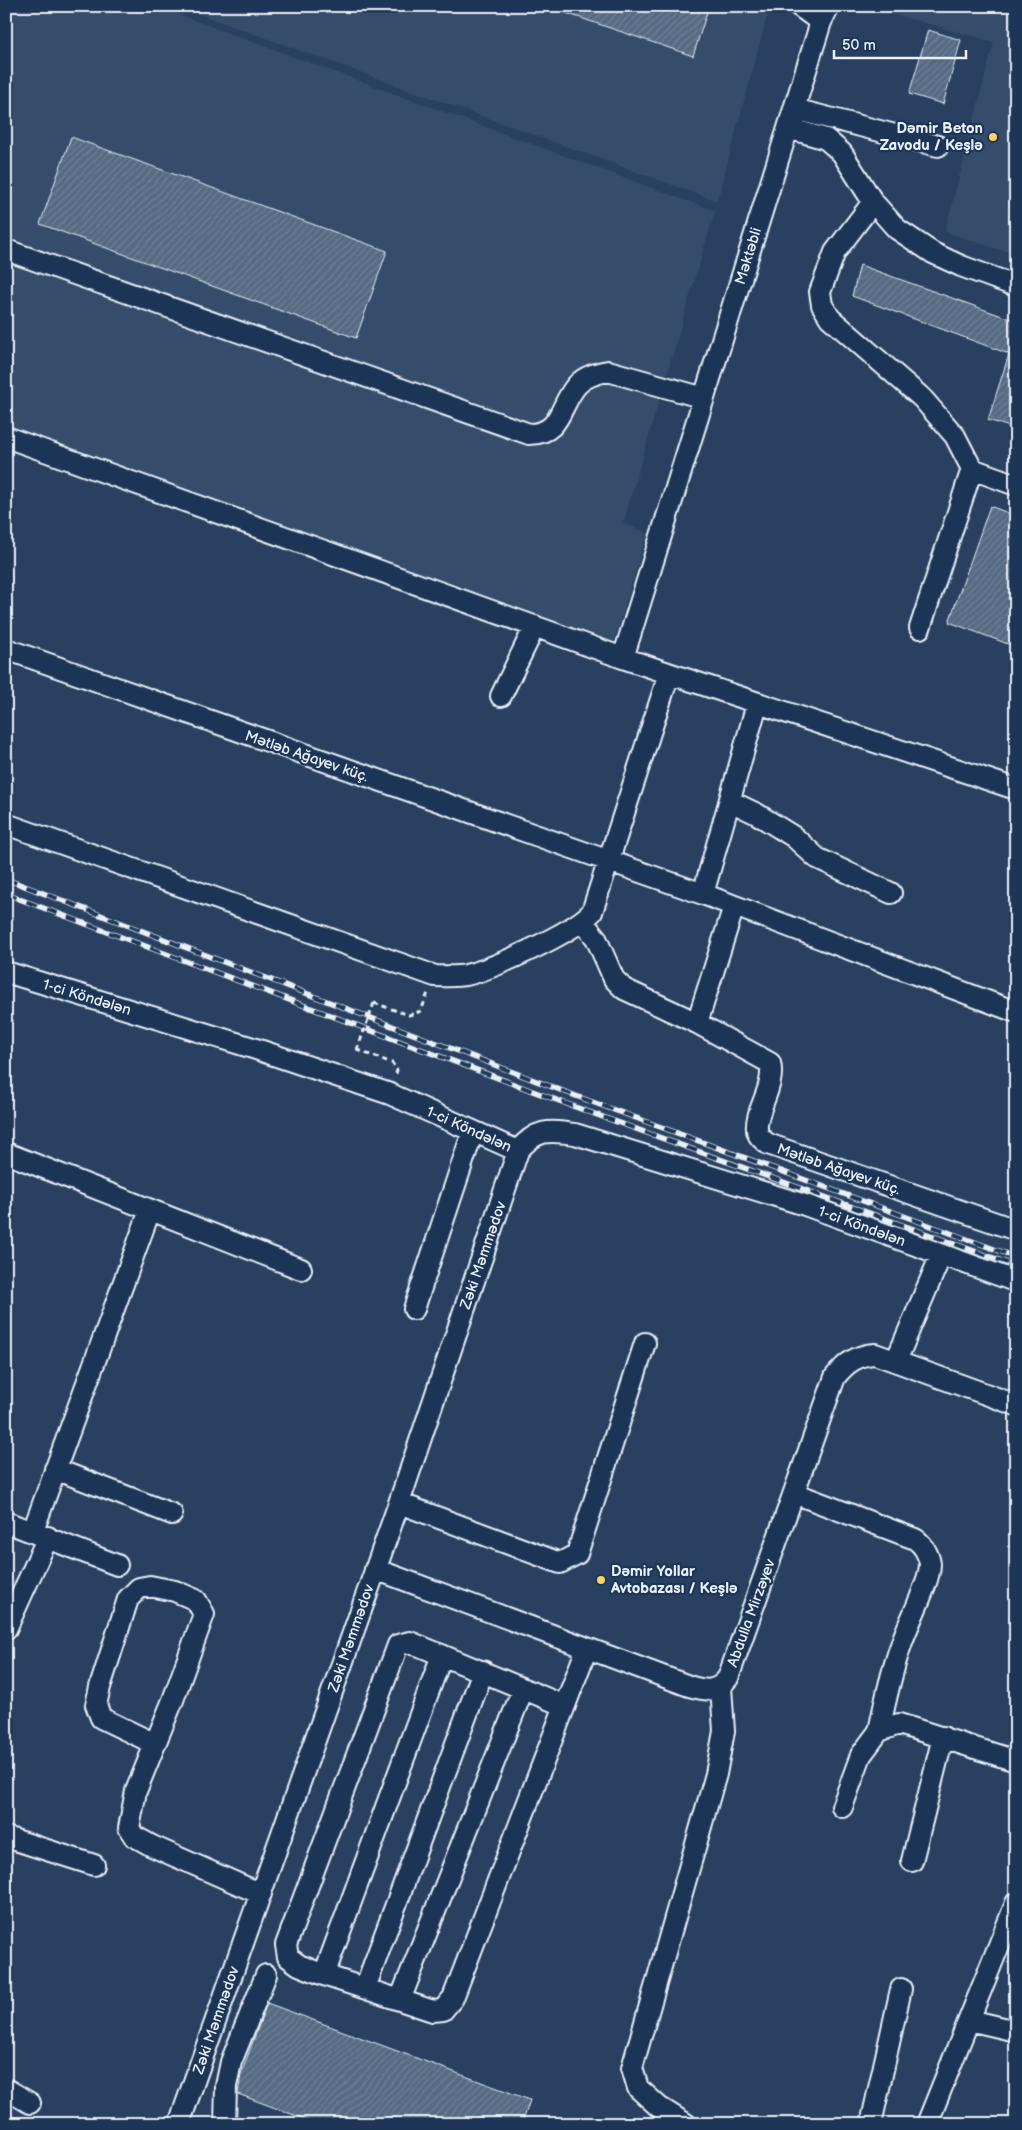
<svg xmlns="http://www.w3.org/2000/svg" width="1022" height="2130" font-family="'Balsamiq Sans',sans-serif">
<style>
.built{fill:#364d6b}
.building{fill:url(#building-hatch);stroke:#e8f1f8}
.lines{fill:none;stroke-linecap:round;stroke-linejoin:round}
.minor-casing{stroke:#e8f1f8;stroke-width:24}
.path{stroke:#e8f1f8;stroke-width:3;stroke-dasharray:5 4;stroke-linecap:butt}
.minor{stroke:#1d3557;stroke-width:20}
.rail-casing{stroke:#e8f1f8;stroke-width:5.5}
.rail{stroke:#1d3557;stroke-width:4;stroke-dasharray:11;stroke-linecap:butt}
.path-bridge{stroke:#e8f1f8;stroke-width:3;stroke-dasharray:5 4;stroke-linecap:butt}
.poi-dot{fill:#ffd166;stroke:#1d3557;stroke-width:2}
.labels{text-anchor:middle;stroke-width:4.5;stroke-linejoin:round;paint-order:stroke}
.poi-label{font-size:15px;font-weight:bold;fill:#e8f1f8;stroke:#1d3557;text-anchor:end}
.street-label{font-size:15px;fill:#e8f1f8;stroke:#1d3557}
</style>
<defs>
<pattern id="building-hatch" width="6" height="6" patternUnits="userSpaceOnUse" patternTransform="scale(1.25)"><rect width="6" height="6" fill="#556a83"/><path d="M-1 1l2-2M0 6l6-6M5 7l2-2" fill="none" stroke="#6d8095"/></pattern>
</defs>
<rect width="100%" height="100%" fill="#294061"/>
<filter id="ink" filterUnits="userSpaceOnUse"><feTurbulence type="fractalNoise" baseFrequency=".02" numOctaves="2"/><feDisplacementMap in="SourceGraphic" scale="10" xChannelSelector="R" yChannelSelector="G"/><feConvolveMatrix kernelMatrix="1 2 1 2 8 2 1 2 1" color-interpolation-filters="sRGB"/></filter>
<g filter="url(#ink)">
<path class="built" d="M6,6h149l560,205 -92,312 24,10 -33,109 -608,-215z
M177,6h593l-53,195z
M874,6h142v249l-71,-23 49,-190 -116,-32z"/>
<path class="building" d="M554,6h155l-16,50 -139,-47z
M928,30l33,10 -18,64 -34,-10z
M71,137l316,114 -31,87 -316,-114z
M860,265l156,56v108l-28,-9 21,-66 -157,-58z
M990,506l26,10v131l-67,-25z
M267,2003l263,97 -8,24h-204l-80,-30 3,-20z"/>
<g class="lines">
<defs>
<path id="minor" d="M799,6l22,16
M794,109l144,37
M788,128l38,11 16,14 31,49 24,27 36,24 28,13 55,20
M873,202l-38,50 -15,40 2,13 8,13 92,80 33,38 17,33 44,16
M6,250l523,184c33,0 30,-29 48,-49 8,-9 20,-12 31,-14l96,27
M6,437l617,221 393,131
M920,628l52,-159
M6,649l697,245 313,118
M623,658l198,-636 8,-16
M501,696l34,-70
M730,801l27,13 37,23 23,21 74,35
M6,824l429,152c11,0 20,1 31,-1 27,-6 108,-43 126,-63l77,-238
M703,894l54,-190
M583,922l13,16 18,41 10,10 73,34 73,40c6,23 -15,47 -13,66 0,7 6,11 11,15l248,86
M6,972l250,77 134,45 128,57c18,-22 30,-21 57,-17l230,71 207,75
M697,1023l37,-117
M6,1153l295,116
M414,1309l59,-178
M896,1361l45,-106
M55,1469l117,45
M794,1493l121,46c8,5 14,16 15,25 0,19 -23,61 -29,81 -10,28 -16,57 -22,86
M399,1503l161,60 17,-9 68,-211
M6,1522l111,43
M33,1531l117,-321
M375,1569l314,117c17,5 27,7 39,-8l107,-301c11,-14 22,-22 40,-23l141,51
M6,1629l42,-92
M565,1706l-155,-64 -12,3 -112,300 2,12 11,8 25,10 109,36 10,-1 10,-12 134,-350
M155,1744l-54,-26 -5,-13 4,-18 28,-88 11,-11 11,-2 25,5 21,9 8,14 -31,86 -37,91 -7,37 5,8 18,10 109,48
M842,1807l19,-52 18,-24 20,-7 117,37
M6,1837l88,28
M912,1861l31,-124
M324,1975l118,-320
M365,1988l118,-317
M400,2000l123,-311
M969,2020l47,11
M6,2089l24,14
M179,2124l220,-621 119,-352
M225,2124l1,-38 5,-24 35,-87
M686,2124l-27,-17 -21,-19 -6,-20 84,-294 8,-43 -3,-44
M871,2124l30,-135
M927,2124l89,-221"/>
</defs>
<use href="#minor" class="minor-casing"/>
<path class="path" d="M374,1003l35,12 12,-4 7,-18
M357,1050l35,13 5,7 -2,7"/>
<use href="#minor" class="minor"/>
<defs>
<path id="rail" d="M6,879l570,217 440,161
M6,894l572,214 438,158"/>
</defs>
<use href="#rail" class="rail-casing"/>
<use href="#rail" class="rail"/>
<path class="path-bridge" d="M357,1050l17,-47"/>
</g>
</g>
<g class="poi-dot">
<circle cx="993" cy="137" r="5"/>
<circle cx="601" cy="1580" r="5"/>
</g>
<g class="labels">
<g class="poi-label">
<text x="983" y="133">Dəmir Beton<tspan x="983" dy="17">Zavodu / Keşlə</tspan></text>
<text x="611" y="1576" text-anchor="start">Dəmir Yollar<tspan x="611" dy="17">Avtobazası / Keşlə</tspan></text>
</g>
<g class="street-label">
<text transform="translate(748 256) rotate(-73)" y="5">Məktəbli</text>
<text transform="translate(307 756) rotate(19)" y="5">Mətləb Ağayev küç.</text>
<text transform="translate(87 997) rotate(17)" y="5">1-ci Köndələn</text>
<text transform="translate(469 1129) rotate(24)" y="5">1-ci Köndələn</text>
<text transform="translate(839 1169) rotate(19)" y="5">Mətləb Ağayev küç.</text>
<text transform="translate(862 1226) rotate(20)" y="5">1-ci Köndələn</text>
<text transform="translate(483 1255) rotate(-71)" y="5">Zəki Məmmədov</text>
<text transform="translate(751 1613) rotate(-70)" y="5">Abdulla Mirzəyev</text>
<text transform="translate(351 1638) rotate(-71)" y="5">Zəki Məmmədov</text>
<text transform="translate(216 2020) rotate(-71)" y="5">Zəki Məmmədov</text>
</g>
</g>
<rect width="1022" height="2130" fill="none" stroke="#1d3557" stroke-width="25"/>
<rect x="12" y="12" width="997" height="2105" fill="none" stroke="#e8f1f8" stroke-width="2" filter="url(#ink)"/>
<path d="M834 50v8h132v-8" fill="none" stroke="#e8f1f8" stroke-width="2.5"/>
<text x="842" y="50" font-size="15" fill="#e8f1f8" stroke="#1d3557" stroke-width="4" paint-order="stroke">50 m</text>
</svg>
